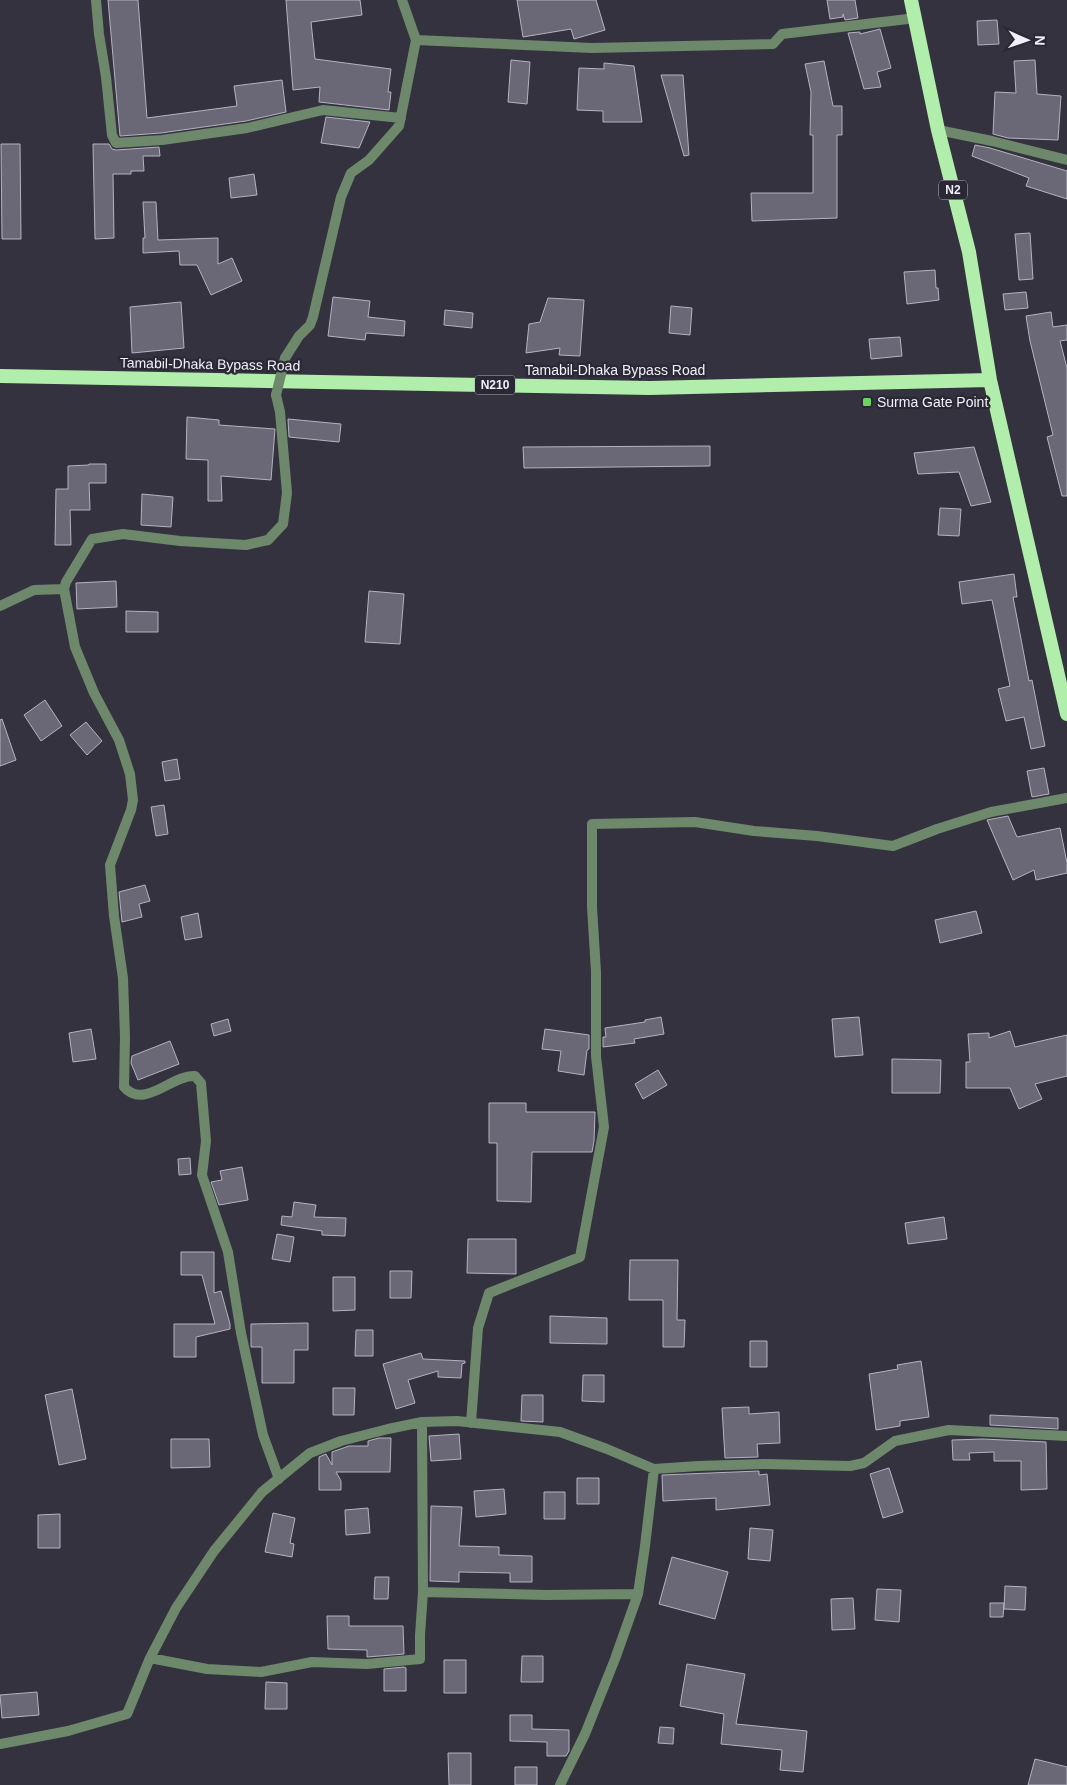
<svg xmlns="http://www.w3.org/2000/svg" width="1067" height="1785" font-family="Helvetica,sans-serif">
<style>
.building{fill:#6a6776;stroke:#b5b2c2}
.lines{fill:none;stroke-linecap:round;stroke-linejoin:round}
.minor{stroke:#6e886b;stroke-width:10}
.trunk{stroke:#b2eeab;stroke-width:14}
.minor-bridge{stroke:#6e886b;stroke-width:10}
.poi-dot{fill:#6bd362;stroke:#2a2835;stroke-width:2}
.labels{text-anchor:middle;stroke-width:4.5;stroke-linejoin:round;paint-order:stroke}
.shield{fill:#2a2835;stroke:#b5b4be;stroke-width:1}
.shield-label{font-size:12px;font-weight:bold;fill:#f1f0f9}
.street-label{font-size:14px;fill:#f1f0f9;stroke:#2a2835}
.poi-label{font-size:14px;fill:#f1f0f9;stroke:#2a2835;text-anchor:start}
</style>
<rect width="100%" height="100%" fill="#34323f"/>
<path class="building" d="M108,0h30l9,118 90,-12 -3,-20 48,-6 4,32 -40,9 -85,12 -41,3z
M286,0h74l2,15 -51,7 4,37 76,10 -3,23h3l-2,18 -70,-8 1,-15 -27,3z
M517,0h79l9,30 -31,9 -3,-10 -48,8z
M827,0h28l3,18 -13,2 -2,-6v3l-13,2z
M997,20l2,24 -21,1 -1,-24z
M880,29l11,39 -14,4 4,15 -17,2 -16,-56 12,-1v2z
M511,60l19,2 -3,42 -19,-2z
M1035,60l2,34 24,2 -3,44 -50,-2 -15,-4 2,-42 21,1 -2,-32z
M824,61l9,45h9v29h-5v83l-85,3 -1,-28h62v-58h-3l1,-43 -6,-28z
M604,63l30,3 8,56h-39v-11l-26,-1 2,-42 25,1z
M661,75h22l6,80 -5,1z
M326,117l44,5 -11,26 -38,-5z
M1,144h19l1,95h-19z
M93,144h16l3,5 4,1 43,-3 1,9h-17l1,15h-13v3h-18l1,64 -19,1z
M975,145l15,3 77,23v28l-41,-13 3,-8 -57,-22z
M254,174l3,21 -26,3 -2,-20z
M143,202h13l2,38 60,-2v26l14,-6 10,23 -31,14 -14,-30h-17l-1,-14 -36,2v-15h2z
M1030,233l3,46 -14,1 -4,-46z
M935,270l1,18h2l1,12 -32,4 -3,-32z
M1026,292l2,16 -23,2 -2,-16z
M333,297l37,4 -2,16 37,4 -1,15 -38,-3 -1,7 -37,-4z
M548,298l36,2 -4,56 -21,-1 1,-7 -34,5 3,-29 11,-2z
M181,302l3,46 -52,5 -2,-46z
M671,306l21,2 -2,27 -21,-2z
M445,310l28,3 -1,15 -28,-3z
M1051,312l2,15 14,-2v15l-7,1 7,27v128h-5l-15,-59 6,-2 -23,-94 -4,-25z
M900,337l2,19 -31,3 -2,-20z
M187,417l32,3v5l56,4 -4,51 -50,-4 1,25h-14v-41l-22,-1z
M288,419l53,5 -2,18 -50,-5z
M710,446v20l-186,2 -1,-21z
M974,447l17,55 -20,4 -12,-34 -41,2 -4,-21z
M89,464h17v19h-17l1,27h-20l1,35h-16l1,-56h12v-23l21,-1z
M142,494l31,3 -2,30 -30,-2z
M940,508l21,1 -2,27 -21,-1z
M1014,574l3,23h-4l16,84 3,-1 13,66 -14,3 -7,-32 -18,4 -8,-32 12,-3 -18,-86 -30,4 -3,-22z
M116,581l1,26 -40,2 -1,-26z
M369,591l35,3 -4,50 -35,-2z
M126,611l32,1v20h-32z
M45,700l17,26 -21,15 -17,-26z
M2,719l14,41 -16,6v-46z
M86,722l16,19 -15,14 -17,-20z
M177,759l3,20 -15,2 -3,-19z
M1044,768l5,26 -17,3 -5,-26z
M164,805l4,29 -12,2 -5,-29z
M1008,816l9,21 43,-9 7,35v10l-31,7 -2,-10 -21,10 -26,-60z
M145,885l5,16 -11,3 3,13 -20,5 -3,-30z
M976,911l6,22 -42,10 -5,-23z
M198,913l4,24 -17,3 -4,-23z
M661,1017l3,17 -30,5 1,4 -32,4v-10h3l-1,-9 40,-6v-2z
M859,1017l4,38 -28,2 -3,-38z
M228,1019l3,12 -17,5 -3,-12z
M91,1029l5,30 -23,3 -4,-29z
M545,1029l44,6v14l-2,1 -3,25 -26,-4 3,-20 -19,-2z
M1010,1031l5,16 52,-12v41l-32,8 7,15 -23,10 -9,-21h-44v-26h4l-2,-28 21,-1v5z
M170,1041l9,23 -41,16 -7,-17 1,-7z
M892,1059l49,1 -1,33h-48z
M658,1070l9,15 -24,14 -8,-15z
M489,1103h37v9h69l-1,29 -2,11h-60l-1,50 -34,-1v-58h-8z
M190,1158l1,16 -12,1 -1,-16z
M242,1167l6,33 -29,5 -8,-23 11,-2 -2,-9z
M294,1202l22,3 -2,12 32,1 -1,18 -23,-1v-4l-41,-6 1,-9 10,1z
M944,1217l3,22 -39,5 -3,-21z
M277,1234l17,3 -4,25 -18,-3z
M468,1239h48v35l-49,-1z
M181,1252h33v41l7,-2 9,33v5l-34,8v20h-22v-33h41l-13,-49h-21z
M630,1260h48l-1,60h8l-1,27h-21v-47h-34z
M390,1271h22l-1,27h-21z
M333,1277h22v33l-22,1z
M550,1316l57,2v26l-57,-1z
M308,1323v27h-14v33h-32v-36h-11v-23z
M356,1330h17v26h-18z
M750,1341h17v26h-17z
M421,1353l2,6 42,2v2l-3,1 -1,14 -23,-1v-6l-30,9 7,23 -19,6 -13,-45z
M921,1361l8,56 -29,4v5l-24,4 -7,-56 29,-5 -1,-4z
M583,1375h21v27l-22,-1z
M333,1388h22l-1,27h-21z
M72,1389l14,70 -27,6 -14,-70z
M522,1395h21v27l-22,-1z
M749,1407v7l30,-2 1,31 -23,1 1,13 -33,1 -3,-50z
M990,1415l68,3v11l-68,-4z
M459,1434l2,25 -30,2 -2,-25z
M379,1438h12l-1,34h-54l5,9v9h-22v-33l7,-3 6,11v-13l17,-6h19v-5z
M171,1439h38l1,28 -39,1z
M983,1439l63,3 1,47 -26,1v-29h-27v-9l-25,1 1,7h-17l-1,-20z
M889,1468l14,44 -20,6 -13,-44z
M759,1471v4l8,-1 3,31 -54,5v-12l-53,3 -1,-26z
M577,1478h22v26h-22z
M504,1489l2,25 -30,3 -2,-26z
M544,1492h21v27h-21z
M431,1506l31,1 -3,39 40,1v8l33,1v26h-22v-9l-51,-1v10l-29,-1z
M368,1508l2,25 -24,2 -1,-25z
M273,1513l22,5 -5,25 4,1 -2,13 -27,-5z
M60,1514v34h-22v-33z
M750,1528l23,2 -3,31 -22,-2z
M672,1557l56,15 -13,47 -56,-15z
M375,1577h14l-1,22h-14z
M1005,1586l21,1 -1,23 -21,-1z
M877,1589l24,1 -2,32 -24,-2z
M853,1598l2,31 -23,1 -1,-31z
M990,1603h14l-1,14h-13z
M327,1616h22v10h54l1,28 -37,3v-7l-39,-1z
M522,1656h21v26h-22z
M444,1660h22v33h-22z
M687,1664l58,10 -9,50 71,7 -4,41 -23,-2 2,-20 -61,-6 3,-30 -44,-8z
M404,1667l2,1v23h-22v-22z
M266,1682l21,1v26h-22z
M37,1692l2,23 -37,3 -2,-23z
M510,1715h22v14l37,1v21l-3,5h-19v-14l-37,-1z
M660,1727l14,1 -1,16 -15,-1z
M448,1753h23v32h-22z
M1035,1759l32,8v18h-39z
M515,1767h22v18h-22z"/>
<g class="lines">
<path class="minor" d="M96,0l3,34 7,43 6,58 4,8 46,-3 85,-12 76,-18 78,8
M416,40l176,8 181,-4 9,-10 134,-16
M938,130l54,11 75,19
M285,358l14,-22 11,-11 3,-8 28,-120 10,-24 18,-13 30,-34 17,-86 -14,-40
M64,589l11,58 19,46 25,47 11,34 3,26 -2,10 -21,55 4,51 9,62 2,59 -1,50c20,23 47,-12 71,-11l6,7 5,58 -4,34 26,77 13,81 22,102 16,44
M0,606l34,-16 30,-1 2,-7 26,-43 31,-5 57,7 66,4 22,-5 15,-16 4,-31 -7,-81 -4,-17
M471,1423l7,-95 11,-35 91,-36 24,-130 -8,-71v-84l-4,-65v-83l103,-2 59,9 63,5 76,10 44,-17 54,-17 76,-14
M423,1592l123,3 92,-1
M150,1658l57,11 54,3 51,-10 55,2 53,-5v-24l3,-43 -1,-170
M0,1744l68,-13 59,-17 23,-56 26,-50 38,-57 48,-59 48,-39 31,-12 47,-12 34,-7 35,-1 103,11 47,17 47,20 44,-3 68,-2 84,2 14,-3 31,-22 54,-11 118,6
M560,1785l25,-51 30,-75 23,-65 7,-48 9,-77"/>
<path class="trunk" d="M911,0l27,130 31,122 21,128 77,334
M0,376l650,12 340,-8"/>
<path class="minor-bridge" d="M276,395l9,-37"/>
</g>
<rect class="poi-dot" x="862" y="397" width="10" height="10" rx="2.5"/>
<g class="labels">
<g class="shield">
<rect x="939" y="180.5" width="28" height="19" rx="4"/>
<rect x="475" y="375.5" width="40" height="19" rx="4"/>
</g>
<g class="shield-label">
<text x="953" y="194">N2</text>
<text x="495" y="389">N210</text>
</g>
<g class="street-label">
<text transform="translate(210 364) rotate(1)" y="5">Tamabil-Dhaka Bypass Road</text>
<text x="615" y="375">Tamabil-Dhaka Bypass Road</text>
</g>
<g class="poi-label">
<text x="877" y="407">Surma Gate Point</text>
</g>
</g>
<g transform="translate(1027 40) rotate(92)" stroke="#2a2835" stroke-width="4" paint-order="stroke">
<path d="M0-4L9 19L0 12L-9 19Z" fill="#f1f0f9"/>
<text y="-8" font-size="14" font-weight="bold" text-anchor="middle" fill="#f1f0f9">N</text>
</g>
</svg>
